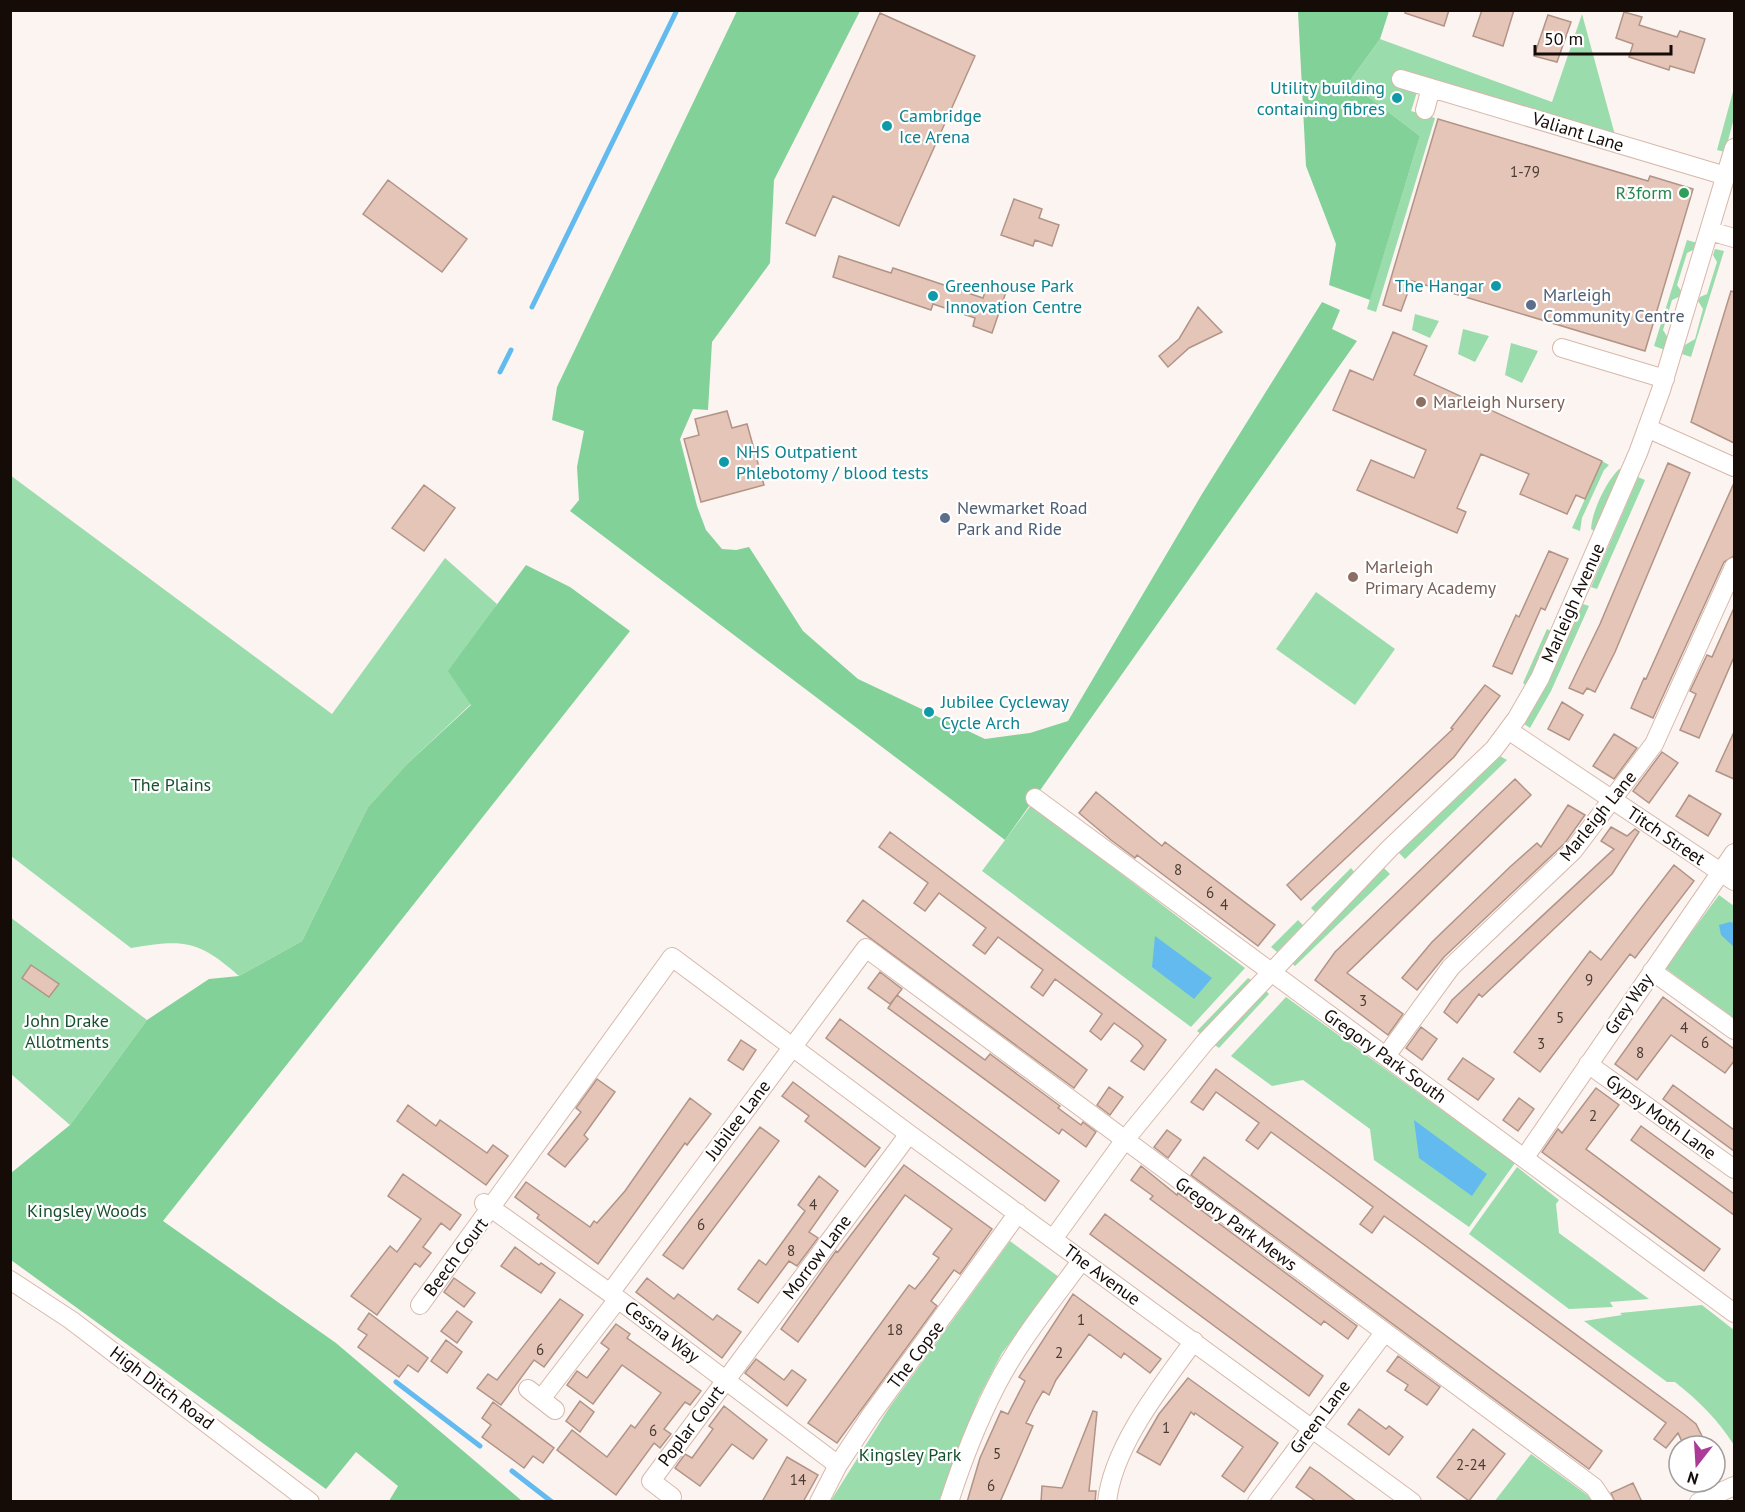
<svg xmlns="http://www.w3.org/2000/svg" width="1745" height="1512" font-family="'PT Sans',sans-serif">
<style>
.green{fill:#9bdcac}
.forest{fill:#82d198}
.water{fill:#63baee}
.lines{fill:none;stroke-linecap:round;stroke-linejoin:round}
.stream{stroke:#63baee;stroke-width:5}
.building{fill:#e5c5b7;stroke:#b29487;stroke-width:1.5}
.minor-casing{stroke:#d8b8aa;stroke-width:20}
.minor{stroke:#fff;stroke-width:18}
.culture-dot{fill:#0f9aa8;stroke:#fff;stroke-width:2}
.leisure-dot{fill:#2e9e5b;stroke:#fff;stroke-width:2}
.service-dot{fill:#5c6f8a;stroke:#fff;stroke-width:2}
.education-dot{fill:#8d6e63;stroke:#fff;stroke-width:2}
.labels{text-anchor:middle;stroke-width:4.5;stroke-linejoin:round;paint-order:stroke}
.number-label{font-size:15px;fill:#493a33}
.culture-label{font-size:18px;fill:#0d838f;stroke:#fff;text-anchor:start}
.street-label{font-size:18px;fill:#150b07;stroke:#fff}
.leisure-label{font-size:18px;fill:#27864d;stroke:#fff;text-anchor:end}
.service-label{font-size:18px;fill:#4e5e75;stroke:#fff;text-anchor:start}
.education-label{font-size:18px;fill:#785e54;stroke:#fff;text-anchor:start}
.park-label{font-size:18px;fill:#16502c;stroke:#fff}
</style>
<rect width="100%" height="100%" fill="#fbf4f1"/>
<path class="green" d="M1582,14l33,121 -218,-65 -4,14 24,8 -6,19 24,7 -59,194 -9,-3 53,-173 -71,-54 31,-43 172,63z
M1734,88v30l-9,34 -8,-2z
M1687,240l10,3 -2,6 -8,4 -10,32 5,7 -1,4 -9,4 -9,30 5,8 -3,12 -11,-4z
M1715,249l9,2 -33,106 -9,-3 3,-9 10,-6 8,-30 -5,-8 2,-4 7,-3 10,-32 -4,-7z
M1415,314l24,7 -9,17 -18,-8z
M1463,329l26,7 -14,26 -17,-8z
M1511,343l27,8 -16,32 -17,-8z
M1602,461l7,4 -5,5 -22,48 -2,13 -8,-3z
M1619,469l3,1 -28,61 -3,-2c1,-18 15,-47 28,-60z
M10,475l322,239 113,-156 52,46 -7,12 -19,88 -64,60 -39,43 -66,134 -63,35c-41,-36 -54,-37 -108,-28l-120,-92z
M1638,477l7,3 -48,109 -6,-2z
M1316,592l79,57 -40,56 -79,-56z
M1583,604l6,2 -38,85 -21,37 -6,-4 21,-36z
M1547,629l4,2 -23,56 -5,-4z
M1498,755l9,5 -102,99 -7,-7z
M1031,805l214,163 -54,59 -209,-156z
M1383,867l7,7 -95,92 -6,-5z
M1351,868l4,5 -40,39 -4,-4z
M1719,895l15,11v112l-69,-50z
M10,917l137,103 -77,105 -59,-51z
M1298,920l5,5 -26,27 -6,-5z
M1248,978l5,3 -51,54 -5,-4z
M1265,990l4,4 -50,54 -11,-8z
M1286,997l229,166 -46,64 -95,-67 -4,-31 -67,-49 -31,6 -41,-30z
M1517,1167l42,33 -3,4 3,29 90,66 -39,3 3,5 -44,2 -100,-75z
M1010,1241l49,36 -57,76 -23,44 -40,104 -109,1 59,-94z
M1702,1305l32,25v115c-16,-25 -35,-44 -59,-63h-8l-83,-61 38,-6 -2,-2z
M1531,1454l59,43 3,4 -99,1z"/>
<path class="forest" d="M737,11h123l-86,169 -4,83 -58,79 -4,68 -15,-1 -13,30 17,67 9,24 16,19 14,1 13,-3 54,84 55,48 127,60 45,-6 38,-12 134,-227 120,-192 18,8 -8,19 25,12 -352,499 -435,-329 9,-11 -2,-33 7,-36 -32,-11 5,-33z
M1298,11h91l-9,28 -31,43 71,54 -50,164 -41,-15 7,-41 -30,-78z
M526,565l44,22 60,44 -467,590 173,122 186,158h-133l9,-15 -42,-34 -30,37 -315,-229v-87l59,-48 77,-105 62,-41 30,-3 63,-35 66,-134 39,-43 64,-59 -23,-34z"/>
<path class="water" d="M1730,922l4,1v24l-13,-12 -2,-10z
M1155,936l57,42 -18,21 -42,-32z
M1414,1120l73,54 -15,22 -53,-38z"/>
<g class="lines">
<path class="stream" d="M532,307l145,-297
M500,372l11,-22
M396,1382l84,64
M512,1471l40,31"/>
</g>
<path class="building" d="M1406,10h43l-5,16 -39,-13z
M1482,10h32l-11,36 -30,-10z
M1624,12l18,5 -3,8 38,12 3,-6 25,8 -11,34 -24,-7 -1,4 -40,-13 4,-13 -17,-6z
M880,13l95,43 -76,170 -66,-30 -18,40 -29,-13z
M1548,15l23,7 -14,40 -23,-6z
M1438,119l210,62 2,-5 43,13 -48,162 -233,-70 -11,30 -18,-6z
M388,180l79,59 -25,33 -79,-58z
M1014,199l28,10 -3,9 20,7 -7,21 -17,-6 -2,6 -32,-11z
M839,256l52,17 2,-5 90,30 4,-12 19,6 -14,41 -19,-7 2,-8 -42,-14 -2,6 -98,-33z
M1731,291l3,1v151l-43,-21z
M1198,307l24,25 -33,16 -21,19 -9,-11 20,-17z
M1393,332l34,14 -13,29 188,86 -17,38 -9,-4 -9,19 -47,-20 9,-20 -48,-20 -24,54 9,4 -9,21 -100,-43 14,-30 43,18 12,-28 -93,-40 17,-40 23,10z
M727,411l5,17 15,-4 17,61 -63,17 -17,-63 15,-4 -4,-16z
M1668,463l22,10 -75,179 -20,40 -8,-4 -4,6 -14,-6 31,-64z
M1734,483v73l-10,6 -71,156 -22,-10 13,-30 2,1z
M424,485l31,23 -31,43 -32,-23z
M1549,551l19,8 -23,51 -4,-2 -29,66 -19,-8 23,-51 3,2z
M1734,608v49l-35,81 -19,-8 16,-36 -6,-3 17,-36 5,2z
M1485,685l15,11 -46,61 -153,143 -14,-15 166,-156 -2,-1z
M1562,702l21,13 -14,25 -21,-11z
M1734,732v47l-18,-8z
M1614,734l23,14 -23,31 -21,-13z
M1662,752l16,11 -29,40 -16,-12z
M1515,779l16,16 -184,178 56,41 -15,21 -73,-55 20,-28z
M1096,792l66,54 3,-4 110,83 -17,21 -121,-91 -2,3 -24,-18 -32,-27z
M1689,795l32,19 -13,22 -32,-20z
M1568,805l17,10 -20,28 -121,114 -27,33 -15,-12 30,-36 79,-76 26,-23 4,4z
M1611,827l16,9 8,-7 4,3 -27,42 -130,123 -3,-3 -22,29 -13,-11 8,-12 162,-151 -13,-8z
M890,832l276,208 -22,30 -13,-9 12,-15 -4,-5 -25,-18 -13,17 -11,-9 12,-17 -47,-35 -12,17 -12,-9 12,-17 -45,-33 -13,17 -12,-9 13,-17 -47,-35 -14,18 -11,-8 14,-20 -49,-36z
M1674,865l20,16 -59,77 -5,-4 -90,118 -26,-20 76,-101 11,9z
M863,900l224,170 -13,18 -227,-167z
M31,965l28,19 -10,13 -27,-19z
M880,972l22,17 -12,15 -22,-16z
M897,995l88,65 5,-6 70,52 -2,2 23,17 2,-3 13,10 -10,15 -24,-18 -3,5 -171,-126z
M1663,997l71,52v12l-9,12 -54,-38 -34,45 -22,-16z
M840,1019l219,162 -14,20 -219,-163z
M1421,1027l16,12 -15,21 -16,-12z
M741,1040l15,10 -13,20 -15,-10z
M1463,1058l31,21 -16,21 -30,-21z
M1216,1069l469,346 11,9 11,22h-23l-6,-13 -12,15 -12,-9 12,-16 -251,-185 -31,-22 -12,17 -12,-9 13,-17 -39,-29 -63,-46 -13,17 -12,-9 13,-17 -43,-31 -13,18 -12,-8z
M597,1079l18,13 -31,43 4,4 -23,28 -17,-13 33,-42 -5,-4z
M793,1082l87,66 -15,19 -60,-46 4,-5 -27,-20z
M1673,1085l61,45v21l-71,-52z
M1109,1087l14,10 -13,18 -13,-10z
M1596,1088l23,17 -33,44 134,100 -16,22 -162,-119 16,-23 4,4z
M690,1098l21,16 -24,31 -2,-2 -87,121 -61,-46 2,-3 -24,-18 11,-15 64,45 4,-6 3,2 28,-32z
M1519,1098l15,11 -16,22 -15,-11z
M408,1105l28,21 4,-6 47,33 6,-8 15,11 -22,29 -89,-64z
M1641,1126l93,68v21l-103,-75z
M760,1127l19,14 -96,128 -20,-14z
M1167,1130l14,10 -13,18 -14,-11z
M1204,1157l398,294 -13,18 -398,-294z
M904,1165l88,64 -32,45 -6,-4 -23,31 6,5 -100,137 -29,-20 101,-138 6,4 9,-11 15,-20 -6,-4 19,-25 -47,-34 -107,147 -17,-13 55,-78 2,1z
M1141,1166l36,29 1,-2 179,133 -9,13 -24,-18 -3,4 -171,-126 3,-3 -22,-16z
M403,1174l58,41 -11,15 -9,-7 -18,24 8,6 -11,14 -5,-4 -38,52 -26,-19 39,-50 7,6 24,-33 -33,-23z
M819,1176l19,15 -29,41 9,6 -21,28 -8,-5 -31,42 -20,-14 21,-29 7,5 39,-54 -7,-6z
M1105,1214l218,162 -14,20 -219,-162z
M515,1247l24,18 2,-2 14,10 -14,20 -40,-27z
M454,1278l21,15 -11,14 -20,-15z
M647,1278l27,21 4,-5 35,26 4,-5 24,17 -19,26 -86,-66z
M1073,1294l88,65 -11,14 -26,-20 -3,5 -32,-24 -33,46 -7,15 -6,-4 -7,12 -10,20 7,3 -33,76h-33l13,-44 21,-47 7,3 17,-33 -6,-4z
M560,1299l23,16 -39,52 -10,-7 -33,45 -24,-17 11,-14 9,6z
M457,1311l15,11 -15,21 -16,-12z
M369,1313l59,45 -10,14 -10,-7 -9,12 -41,-30 9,-12 -9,-6z
M616,1324l14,10 -3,4 74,53 -11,14 -5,-3 -21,27 7,5 -11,14 -6,-5 -38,52 -59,-45 15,-20 35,27 24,-32 4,3 26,-35 -39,-28 -29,39 -26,-19 10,-14 10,7 22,-29 -8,-6z
M446,1340l16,12 -15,21 -16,-12z
M1398,1356l42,31 -13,18 -22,-15 3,-5 -21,-14z
M756,1359l28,21 8,-10 14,10 -19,26 -42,-33z
M1188,1378l90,65 -34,49 -22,-16 21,-29 -48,-34 -1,2 -3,-3 -31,53 -23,-13 22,-38z
M580,1401l14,11 -14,20 -14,-11z
M493,1402l61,46 -11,15 -10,-7 -9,12 -42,-31 9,-12 -9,-7z
M724,1406l43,34 -14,19 -21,-15 -32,42 -25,-18 10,-14 7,4 21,-29 -4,-3z
M1359,1409l27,20 3,-3 14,11 -14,18 -41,-31z
M1093,1411l4,1 -8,79h7l-1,11h-54l1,-16 20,2 2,-4z
M1473,1429l32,25 -36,47 -32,-24z
M787,1457l31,18 -15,27h-41z
M1310,1467l9,6 38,29h-40l-21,-15z
M1633,1483l9,19h-27l-4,-9z"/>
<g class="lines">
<defs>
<path id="minor" d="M1401,79l325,97
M1425,110l6,-22
M1710,231l24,7
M1562,348l103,31
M1647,428l87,39
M1508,730l226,151
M1035,798c233,173 467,343 699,515
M1652,971l82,59
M1386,1056l65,-89 122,-116 81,-107 80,-177
M1588,1064l146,105
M1525,1157l209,-304
M484,1203l126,90 228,172
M1053,1239l71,-98 81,-99 184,-193 105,-100 23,-31 23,-40 98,-225 23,-63 73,-242
M10,1280l61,40 239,182
M610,1293l256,-345 728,539 10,15
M420,1305l252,-348 237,177 503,368
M528,1389l27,21
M541,1399l77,-100
M672,1497l-21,-16 258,-347
M819,1502l19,-37 33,-50 147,-202
M949,1502c13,-40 28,-79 47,-116 23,-45 56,-85 86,-126
M1107,1502c6,-56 55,-117 87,-161
M1257,1502l127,-169
M1699,1502l35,-16"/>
</defs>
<use href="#minor" class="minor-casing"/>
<use href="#minor" class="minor"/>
</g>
<g class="culture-dot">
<circle cx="1397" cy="98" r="6"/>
<circle cx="887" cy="126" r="6"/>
<circle cx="1496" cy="286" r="6"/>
<circle cx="933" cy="296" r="6"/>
<circle cx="724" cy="462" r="6"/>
<circle cx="929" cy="712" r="6"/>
</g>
<circle class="leisure-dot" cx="1684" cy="193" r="6"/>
<g class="service-dot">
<circle cx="1531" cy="305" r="6"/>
<circle cx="945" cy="518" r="6"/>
</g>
<g class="education-dot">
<circle cx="1421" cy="402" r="6"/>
<circle cx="1353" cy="577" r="6"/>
</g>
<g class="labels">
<g class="number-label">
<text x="1525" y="177">1-79</text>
<text x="1178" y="875">8</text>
<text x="1210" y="898">6</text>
<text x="1224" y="910">4</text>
<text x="1589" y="985">9</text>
<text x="1363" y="1006">3</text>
<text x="1560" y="1023">5</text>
<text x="1684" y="1033">4</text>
<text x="1705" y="1048">6</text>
<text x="1541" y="1049">3</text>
<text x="1640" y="1058">8</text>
<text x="1593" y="1121">2</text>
<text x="813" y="1210">4</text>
<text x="701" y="1230">6</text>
<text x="791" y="1256">8</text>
<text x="1081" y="1325">1</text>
<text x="895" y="1335">18</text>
<text x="540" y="1355">6</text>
<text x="1059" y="1358">2</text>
<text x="1166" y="1433">1</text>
<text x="653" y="1436">6</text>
<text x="997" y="1459">5</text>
<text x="1471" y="1470">2-24</text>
<text x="798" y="1485">14</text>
<text x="991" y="1491">6</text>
</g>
<g class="culture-label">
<text x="1385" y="94" text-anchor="end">Utility building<tspan x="1385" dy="21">containing fibres</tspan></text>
<text x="899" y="122">Cambridge<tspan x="899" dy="21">Ice Arena</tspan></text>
<text x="945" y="292">Greenhouse Park<tspan x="945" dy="21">Innovation Centre</tspan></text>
<text x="1484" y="292" text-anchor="end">The Hangar</text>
<text x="736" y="458">NHS Outpatient<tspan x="736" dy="21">Phlebotomy / blood tests</tspan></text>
<text x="941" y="708">Jubilee Cycleway<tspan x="941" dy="21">Cycle Arch</tspan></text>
</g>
<g class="street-label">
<text transform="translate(1578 132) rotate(17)" y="6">Valiant Lane</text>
<text transform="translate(1573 603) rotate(-66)" y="6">Marleigh Avenue</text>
<text transform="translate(1598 816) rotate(-51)" y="6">Marleigh Lane</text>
<text transform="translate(1666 836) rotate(34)" y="6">Titch Street</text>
<text transform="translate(1629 1004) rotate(-55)" y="6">Grey Way</text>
<text transform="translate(1385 1056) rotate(36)" y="6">Gregory Park South</text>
<text transform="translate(1661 1117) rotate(36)" y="6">Gypsy Moth Lane</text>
<text transform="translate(738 1120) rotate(-53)" y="6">Jubilee Lane</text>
<text transform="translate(1236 1224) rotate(36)" y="6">Gregory Park Mews</text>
<text transform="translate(456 1257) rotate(-53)" y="6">Beech Court</text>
<text transform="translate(817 1257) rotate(-53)" y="6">Morrow Lane</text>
<text transform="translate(1102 1275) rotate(36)" y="6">The Avenue</text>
<text transform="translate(662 1332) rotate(37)" y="6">Cessna Way</text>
<text transform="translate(916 1355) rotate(-53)" y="6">The Copse</text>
<text transform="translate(162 1388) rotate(37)" y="6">High Ditch Road</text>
<text transform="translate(1320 1417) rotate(-53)" y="6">Green Lane</text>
<text transform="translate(691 1426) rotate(-53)" y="6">Poplar Court</text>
</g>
<g class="leisure-label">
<text x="1672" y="199">R3form</text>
</g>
<g class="service-label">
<text x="1543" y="301">Marleigh<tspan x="1543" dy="21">Community Centre</tspan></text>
<text x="957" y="514">Newmarket Road<tspan x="957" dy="21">Park and Ride</tspan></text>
</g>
<g class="education-label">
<text x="1433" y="408">Marleigh Nursery</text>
<text x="1365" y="573">Marleigh<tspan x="1365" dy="21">Primary Academy</tspan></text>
</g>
<g class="park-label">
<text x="171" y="791">The Plains</text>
<text x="67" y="1027">John Drake<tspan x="67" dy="21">Allotments</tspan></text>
<text x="87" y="1217">Kingsley Woods</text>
<text x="910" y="1461">Kingsley Park</text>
</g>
</g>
<rect width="1745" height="1512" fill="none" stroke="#150b07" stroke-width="24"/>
<g transform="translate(1697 1464) rotate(197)"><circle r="28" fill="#ffffff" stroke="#a19d9c" stroke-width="1.5"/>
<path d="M0-4.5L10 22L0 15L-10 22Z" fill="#ac3b97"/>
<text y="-9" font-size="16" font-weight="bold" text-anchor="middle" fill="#150b07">N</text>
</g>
<path d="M1535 45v9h136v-9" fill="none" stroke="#150b07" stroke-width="3"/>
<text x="1544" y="45" font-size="18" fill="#150b07" stroke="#ffffff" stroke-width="4.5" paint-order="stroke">50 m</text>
</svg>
